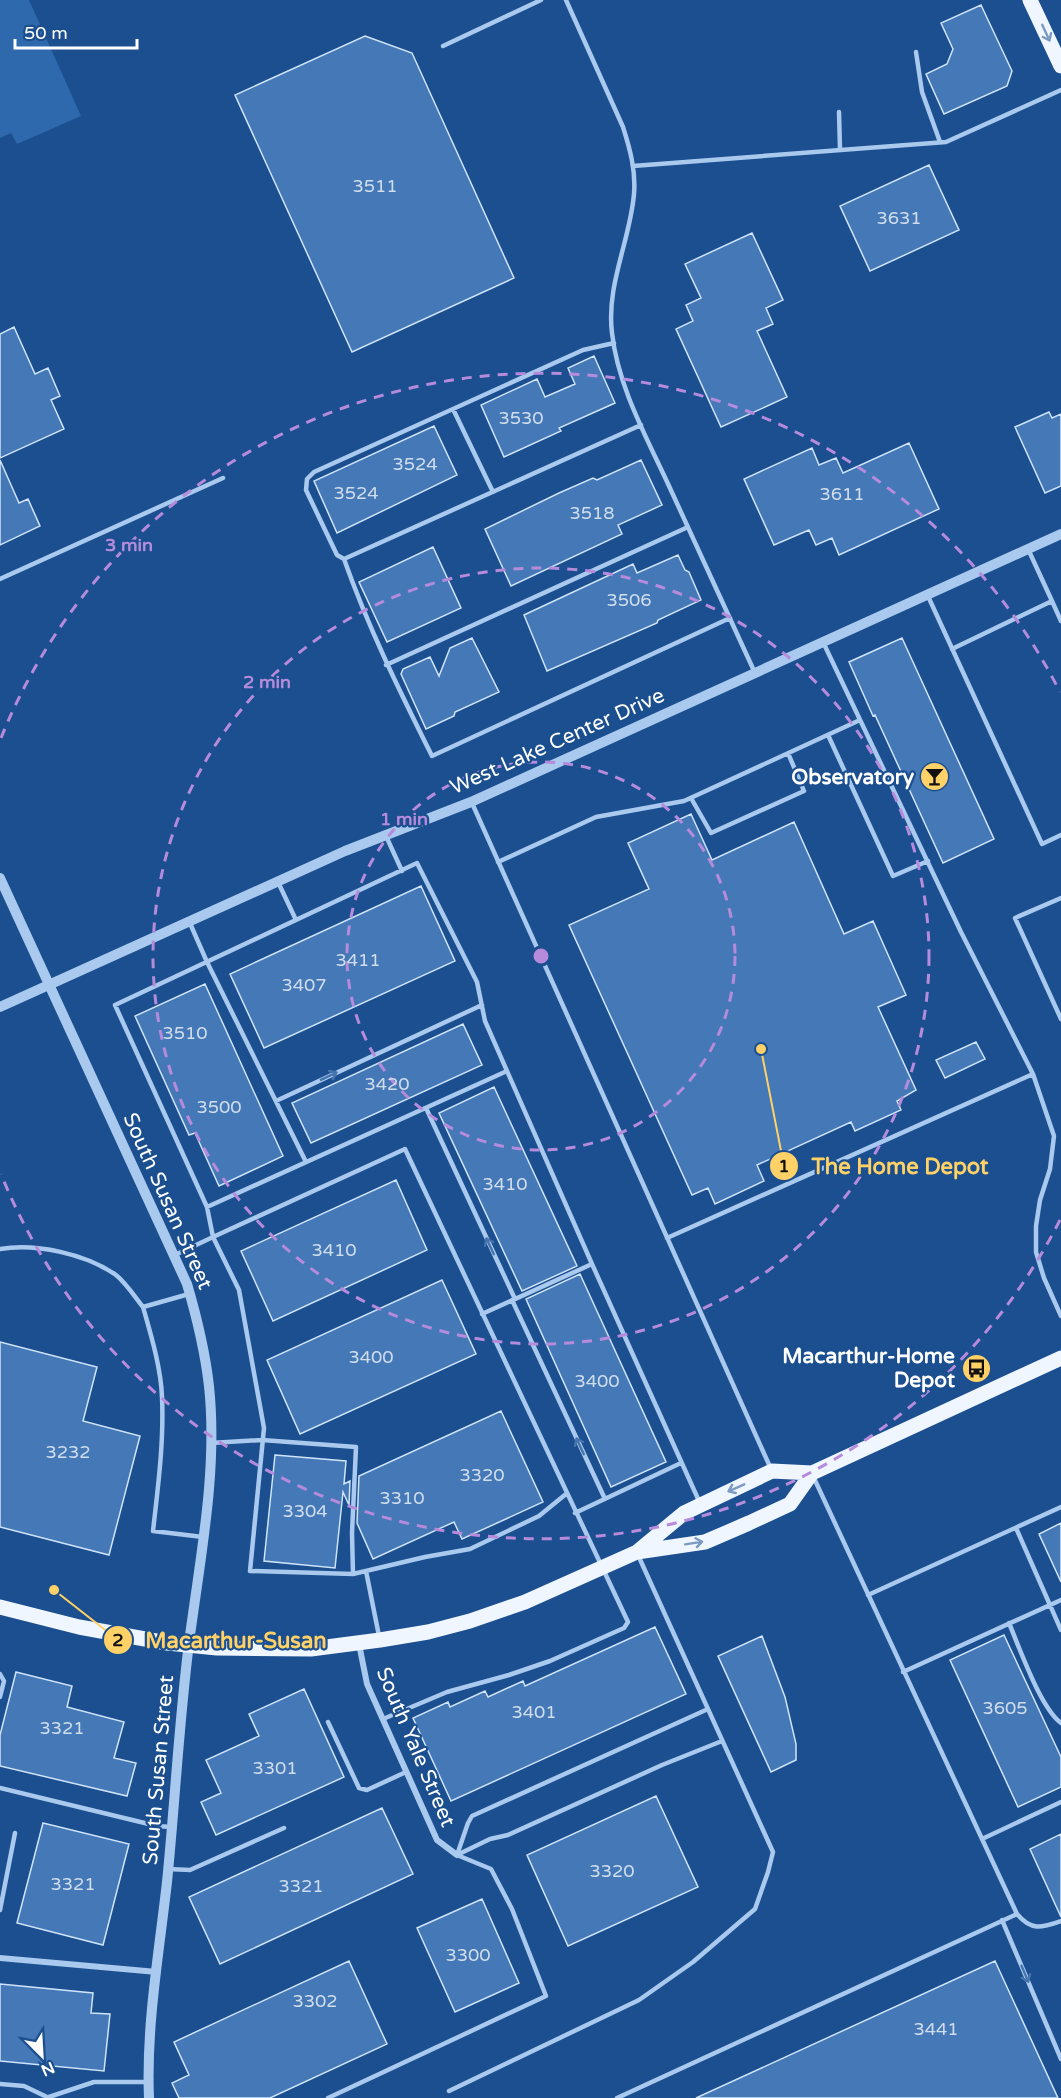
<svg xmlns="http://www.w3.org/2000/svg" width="1061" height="2098" font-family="'Varela Round',sans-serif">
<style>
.green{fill:#2e69ad}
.building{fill:#4478b7;stroke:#cfe3fa;stroke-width:1.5}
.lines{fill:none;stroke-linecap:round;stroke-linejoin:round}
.service{stroke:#a9c9ee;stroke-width:4.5}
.minor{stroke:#a9c9ee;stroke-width:6}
.tertiary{stroke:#a9c9ee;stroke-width:10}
.primary{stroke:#f0f6ff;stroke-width:15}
.oneway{stroke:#7b9ac1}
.oneway2{stroke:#4674ac}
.ring{fill:none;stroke:#b68bdc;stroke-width:3;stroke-dasharray:10 8}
.labels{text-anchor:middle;stroke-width:4.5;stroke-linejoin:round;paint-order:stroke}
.number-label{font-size:18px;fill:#d0dded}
.street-label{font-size:21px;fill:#fff;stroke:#1b4f8f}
.poi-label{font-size:21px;font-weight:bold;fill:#fff;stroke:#1b4f8f;text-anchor:end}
.centre{fill:#b68bdc;stroke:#1b4f8f;stroke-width:3}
.ring-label{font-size:18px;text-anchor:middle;font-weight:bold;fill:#b68bdc;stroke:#1b4f8f;stroke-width:4.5;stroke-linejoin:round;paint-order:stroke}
.leader{fill:none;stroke:#ffd166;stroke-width:2}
.callout-dot{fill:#ffd166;stroke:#1b4f8f;stroke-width:2}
.mark-label{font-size:18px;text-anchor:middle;font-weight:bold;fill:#111}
.callout-label{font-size:22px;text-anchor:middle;font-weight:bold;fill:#ffd166;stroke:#1b4f8f;stroke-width:4.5;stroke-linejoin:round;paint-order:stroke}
</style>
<rect width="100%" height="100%" fill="#1b4f8f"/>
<path class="green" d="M0,0h29l52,116 -64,28 -6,-11 -11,5z"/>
<path class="building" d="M981,5l31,66 -5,15 -63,28 -18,-40 21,-10 6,-15 -12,-26z
M365,36l47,17 102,225 -162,74 -117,-257z
M929,165l30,65 -89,41 -30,-65z
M752,233l31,67 -17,8 7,16 -16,7 30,66 -66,30 -45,-98 17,-8 -7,-16 15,-7 -16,-34z
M14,327l21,47 13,-6 12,28 -9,4 13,29 -64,29v-124z
M594,356l21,47 -56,25 2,3 -57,26 -23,-52 56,-26 8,18 30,-13 -7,-16z
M1049,412l3,6 9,-4v72l-16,7 -30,-66z
M434,426l23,49 -120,58 -23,-52z
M909,443l30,66 -100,46 -7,-17 -16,7 -7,-15 -35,15 -30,-66 68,-31 7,17 17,-7 7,15z
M0,460l19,43 9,-4 12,27 -40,19z
M641,460l21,45 -44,20 4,9 -111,52 -26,-57 74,-36 34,-15 4,2z
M433,547l28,61 -74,34 -28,-60z
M678,555l7,15 4,2 12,28 -43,20 -1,3 -110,48 -23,-56 109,-51 4,9z
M472,638l27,54 -44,20 -1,4 -28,13 -25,-55 2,-5 27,-12 9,19 11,-28z
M902,638l92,201 -51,24 -68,-148 -2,1 -24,-54z
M691,814l21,46 82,-38 50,112 29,-13 33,74 -28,12 38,83 -19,11 4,9 -46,21 -4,-9 -94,43 7,16 -49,23 -7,-16 -16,7 -123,-270 80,-36 -21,-46z
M421,886l34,75 -191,87 -34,-74z
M205,984l78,172 -64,30 -24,-53 -6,2 -54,-119z
M463,1024l19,41 -171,78 -19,-40z
M976,1042l9,17 -40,19 -9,-18z
M494,1087l83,179 -55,25 -83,-178z
M396,1180l31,70 -154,71 -32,-70z
M580,1274l86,188 -55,25 -85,-188z
M442,1280l34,74 -176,80 -33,-74z
M0,1342l97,25 -14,54 57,15 -31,119 -109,-28z
M501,1411l42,91 -81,37 -8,-17 -81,37 -16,-36 2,-47z
M275,1455l71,6 -2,23 6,-3 -1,24 -6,-13 -8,76 -71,-7z
M1061,1523v59l-22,-48z
M655,1627l31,67 -235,107 -38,-83 35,-16 2,5 35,-16 3,6 35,-16 2,5z
M1004,1635l57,122v30l-43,20 -68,-147z
M762,1636l23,61 11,47v16l-25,12 -53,-116z
M16,1672l56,14 -5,21 57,15 -10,36 22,5 -9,33 -127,-30v-31z
M304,1689l40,88 -128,58 -15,-33 20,-9 -15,-33 53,-24 -10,-22z
M656,1796l42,91 -130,59 -41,-91z
M382,1808l31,66 -193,90 -31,-67z
M43,1823l86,21 -26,101 -86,-22z
M1061,1834v83l-31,-68z
M482,1899l37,84 -64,29 -38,-84z
M349,1961l38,83 -117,54h-91l-7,-15 17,-8 -15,-33z
M995,1961l63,137h-362z
M0,1984l93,9 -2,20 19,1 -6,57 -104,-10z"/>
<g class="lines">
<path class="service" d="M566,0l57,127c7,22 13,44 11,67 -4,47 -28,91 -22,139 6,54 35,105 57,153 29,62 57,125 86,187
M443,46l98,-46
M916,52l6,40 18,50
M839,112l1,38
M633,166l313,-24 115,-52
M614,343l-31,7 -269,122 -7,7 -1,11 31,65 7,4c24,68 56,133 88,197l298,-138
M453,409l40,83
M344,559l297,-134
M0,579l223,-101
M927,594l115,250 19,-9
M1052,601l9,20
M823,642l138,290 72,142 21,62 -4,33 -10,31 -4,26v26l8,26 17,38
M952,649l100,-48 -24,-52
M386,665l302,-138
M828,735l65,141 35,-15
M691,798l20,35 93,-42 -16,-38
M472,803l299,666
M386,836l16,35
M498,862l98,-45 88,-16 176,-81
M278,882l18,38
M1061,898l-46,20 46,101
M189,921l18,41 99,200
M507,1071l-300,136 -92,-202 302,-142 60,119 8,39 107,243
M276,1101l206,-96
M426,1108l89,191
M667,1238l366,-164
M0,1249c36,-6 86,5 116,26 10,8 19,22 27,32
M175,1255l38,-18 -6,-30
M189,1294l-46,13c8,28 18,61 19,90 2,45 -4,90 -9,134l50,6
M512,1300l93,199
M482,1314l110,-50 107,237
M211,1443l51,-3 94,7 -4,86 1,41
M813,1476l204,438c14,17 24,14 44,7
M575,1513l106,-50
M1016,1528l45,102
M366,1571l13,65
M868,1595l193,-88
M1009,1623c11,26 31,84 52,100
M903,1672l158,-72
M0,1674l4,7 -4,16
M383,1719l64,-27 62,-17 41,-14 74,-33 4,-6 -223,-473 -192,88 26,53 25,138 -14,143 103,3 72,-17 45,-8 69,-33 27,-22
M328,1722l31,66 8,2 39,-18
M0,1788l157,38 14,1
M982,1839l79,-37
M457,1855l11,-32 4,-7 236,-107
M457,1855l33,-16 18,-4 154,-70 60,-24
M168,1869l22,1 94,-42
M0,1910l15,-77
M1002,1920l59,139
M0,2084l24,2 23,11
M449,2091l190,-91 54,-38 62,-53 13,-37 5,-20 -135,-297
M46,2098l48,-16h54
M328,2098l218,-102 -34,-87 -21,-40 -34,-14
M617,2098l400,-184"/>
<path class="minor" d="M359,1644l8,40 70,156 20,15
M0,1958l157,14"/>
<path class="tertiary" d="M0,878l187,406c10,34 18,67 22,102 9,85 -9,172 -20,257 -10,79 -14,159 -22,239 -8,71 -21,144 -18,216
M0,1007l345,-156 126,-49 590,-268"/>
<path class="primary" d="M1030,0l31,66
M637,1552l68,-10 44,-19 41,-19 22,-31
M0,1607l79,20 88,16 50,5 94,1 69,-9 48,-8 42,-11 55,-19 112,-50 47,-39 88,-42 40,2 249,-115"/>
</g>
<defs><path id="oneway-shaft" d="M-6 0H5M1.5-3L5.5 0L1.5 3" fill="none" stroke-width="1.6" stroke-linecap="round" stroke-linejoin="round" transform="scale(1.5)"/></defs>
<g class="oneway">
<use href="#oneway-shaft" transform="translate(1046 33) rotate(65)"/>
<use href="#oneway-shaft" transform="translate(736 1488) rotate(156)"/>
<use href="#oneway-shaft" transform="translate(694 1543) rotate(-9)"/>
</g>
<g class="oneway2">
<use href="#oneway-shaft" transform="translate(329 1076) rotate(-25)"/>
<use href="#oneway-shaft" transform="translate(490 1246) rotate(-115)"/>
<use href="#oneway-shaft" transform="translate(580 1446) rotate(-115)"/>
<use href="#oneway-shaft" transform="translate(1025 1974) rotate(67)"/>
</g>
<g class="ring">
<circle cx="541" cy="956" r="194"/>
<circle cx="541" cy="956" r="388"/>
<path d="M1060 1220A582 582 0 0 1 1 1174M1 738A582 582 0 0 1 1060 692"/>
</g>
<defs>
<symbol id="bar-disc" viewBox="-11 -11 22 22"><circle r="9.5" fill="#ffd166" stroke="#1b4f8f"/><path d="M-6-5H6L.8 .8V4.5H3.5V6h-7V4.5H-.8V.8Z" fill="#111"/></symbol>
<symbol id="bus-disc" viewBox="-11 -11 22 22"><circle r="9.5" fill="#ffd166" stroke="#1b4f8f"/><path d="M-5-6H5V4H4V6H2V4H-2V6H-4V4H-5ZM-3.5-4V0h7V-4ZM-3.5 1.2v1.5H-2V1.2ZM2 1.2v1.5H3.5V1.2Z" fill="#111"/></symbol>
</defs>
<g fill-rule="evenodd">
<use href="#bar-disc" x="918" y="760" width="33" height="33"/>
<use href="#bus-disc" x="960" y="1352" width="33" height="33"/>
</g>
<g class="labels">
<g class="number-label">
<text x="375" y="192">3511</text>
<text x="899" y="224">3631</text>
<text x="521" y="424">3530</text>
<text x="415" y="470">3524</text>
<text x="356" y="499">3524</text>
<text x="842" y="500">3611</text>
<text x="592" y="519">3518</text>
<text x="629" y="606">3506</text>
<text x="358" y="966">3411</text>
<text x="304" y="991">3407</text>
<text x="185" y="1039">3510</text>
<text x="387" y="1090">3420</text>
<text x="219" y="1113">3500</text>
<text x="505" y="1190">3410</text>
<text x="334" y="1256">3410</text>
<text x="371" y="1363">3400</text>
<text x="597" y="1387">3400</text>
<text x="68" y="1458">3232</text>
<text x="482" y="1481">3320</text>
<text x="402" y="1504">3310</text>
<text x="305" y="1517">3304</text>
<text x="1005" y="1714">3605</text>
<text x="534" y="1718">3401</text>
<text x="62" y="1734">3321</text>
<text x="275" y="1774">3301</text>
<text x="612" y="1877">3320</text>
<text x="73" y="1890">3321</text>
<text x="301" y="1892">3321</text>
<text x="468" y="1961">3300</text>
<text x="315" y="2007">3302</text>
<text x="936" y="2035">3441</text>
</g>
<g class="street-label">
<text transform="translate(557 741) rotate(-24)" y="7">West Lake Center Drive</text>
<text transform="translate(168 1201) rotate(66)" y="7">South Susan Street</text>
<text transform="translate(416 1747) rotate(67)" y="7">South Yale Street</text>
<text transform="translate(158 1770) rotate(-85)" y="7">South Susan Street</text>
</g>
<g class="poi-label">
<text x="914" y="784">Observatory</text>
<text x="955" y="1363">Macarthur-Home<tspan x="955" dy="24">Depot</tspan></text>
</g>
</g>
<circle cx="541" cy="956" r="9" class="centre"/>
<g class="ring-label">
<text x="129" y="551">3 min</text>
<text x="267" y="688">2 min</text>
<text x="404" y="825">1 min</text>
</g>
<path class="leader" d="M761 1049L784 1166M54 1590L118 1640"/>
<g class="callout-dot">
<circle cx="761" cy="1049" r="6"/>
<circle cx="54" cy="1590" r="6"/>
<circle cx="784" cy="1166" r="15"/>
<circle cx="118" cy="1640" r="15"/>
</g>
<g class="mark-label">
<text x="784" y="1172">1</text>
<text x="118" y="1646">2</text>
</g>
<g class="callout-label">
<text x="900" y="1174">The Home Depot</text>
<text x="236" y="1648">Macarthur-Susan</text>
</g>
<g transform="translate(42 2056) rotate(156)" stroke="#1b4f8f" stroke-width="4.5" paint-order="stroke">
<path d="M0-4.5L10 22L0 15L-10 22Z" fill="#ffffff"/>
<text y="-9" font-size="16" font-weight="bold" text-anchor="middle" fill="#ffffff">N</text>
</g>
<path d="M15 39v9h122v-9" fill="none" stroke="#ffffff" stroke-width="3"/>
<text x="24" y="39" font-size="18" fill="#ffffff" stroke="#1b4f8f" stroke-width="4.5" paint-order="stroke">50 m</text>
</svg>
